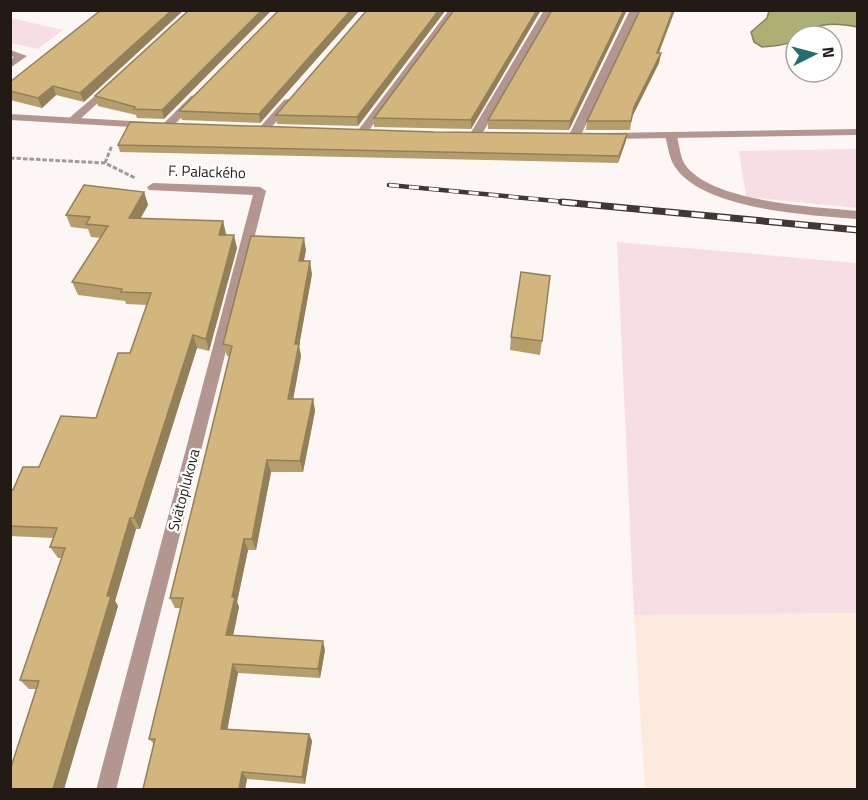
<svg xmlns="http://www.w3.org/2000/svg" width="868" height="800" font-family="'Titillium Web',sans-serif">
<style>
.built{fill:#fceade}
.green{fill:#f7dee4}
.water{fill:#acb074;stroke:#838357;stroke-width:1.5}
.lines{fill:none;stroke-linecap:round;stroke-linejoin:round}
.path{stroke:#a19b97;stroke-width:3;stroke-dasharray:4.5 2;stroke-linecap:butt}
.service{fill:#b49691;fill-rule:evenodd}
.minor{fill:#b49691;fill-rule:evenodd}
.rail-far1-casing{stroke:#403833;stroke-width:4.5}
.rail-casing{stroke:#403833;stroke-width:7}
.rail-far1{stroke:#fff;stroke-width:3;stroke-dasharray:10;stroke-linecap:butt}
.rail{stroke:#fff;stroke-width:4.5;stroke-dasharray:13;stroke-linecap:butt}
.wall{fill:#b59d6c}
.shaded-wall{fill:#937f58}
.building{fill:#d2b67d;stroke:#937f58;stroke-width:1.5}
.labels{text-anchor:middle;stroke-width:4.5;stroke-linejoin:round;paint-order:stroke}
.street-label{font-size:15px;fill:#221a14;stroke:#fff}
</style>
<rect width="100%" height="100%" fill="#fcf7f4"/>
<path class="built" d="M857,613v176h-212l-11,-174z"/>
<path class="green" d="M11,18l52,12 -25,19 -27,-6z
M857,149v59l-111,-11 -7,-46z
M617,242l240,21v350l-223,2z"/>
<path class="water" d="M769,11h88v16c-28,-6 -43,-3 -63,13 -7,6 -23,6 -32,7l-8,-5 -3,-10 16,-14z"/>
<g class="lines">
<path class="path" d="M10,158l95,5 30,15
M105,163l7,-18"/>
<path class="service" d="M449,10h9l-91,123h-8v-4z
M544,10h10l-72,124 -6,3 -4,-1 -2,-2z
M630,10h10l-59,125 -2,2h-8l-2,-2z
M10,50l17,6 -17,12v-8l4,-3 -4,-1z
M110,83l4,1v4l-38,35h-8v-4z
M195,95l4,1v4l-28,28h-8v-4l28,-28z
M288,99l5,3 -1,2 -24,27h-8v-4l24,-27z
M671,133l6,3c2,8 3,19 7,27 24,39 131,44 174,48v8c-49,-4 -154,-9 -183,-52 -6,-9 -7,-21 -10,-31z"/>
<path class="minor" d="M10,114l138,8 6,3 -6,3 -138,-8z
M858,129v6l-251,4 -6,-3 6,-3z
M153,183l107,4 6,4 -150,599h-20l157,-595 -104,-5 -2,-3z"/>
<defs>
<path id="rail-far1" d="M389,185l188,18"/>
<path id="rail" d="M562,202l296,28"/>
</defs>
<use href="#rail-far1" class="rail-far1-casing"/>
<use href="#rail" class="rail-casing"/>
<use href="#rail-far1" class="rail-far1"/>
<use href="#rail" class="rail"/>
</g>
<path class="wall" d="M101,10l-17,92 -28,-7 -14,13 -32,-8v-18z
M189,10l-25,109 -27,-1 -1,-3 -38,-9 -3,-10z
M279,10h81l-100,113 -78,-3 -3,-9z
M367,10l-9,116 -81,-2 -1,-9z
M541,10l-70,119 -97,-2v-9z
M552,10h75l-58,120 -81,-1v-9z
M640,10h35l-16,43h2l-2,10 -27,54 -2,13h-44l1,-9z
M434,132l193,2 -9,29 -498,-11 -2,-7z
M144,192l4,13 -8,14 83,2 3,14 11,13 -28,103 -12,-3 -57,181h-4l-21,72 3,5 -54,183h-54l1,-19 25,-81h-7l-9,-9 42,-122h-4l-8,-11 3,-9 -43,-2v-47l3,1 83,-72 34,-65 17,-48 -21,-1 -1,-3 -47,-6 -6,-13 29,-44 -10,-1 -3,-8 -17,-2 -5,-12z
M306,250l-2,11 8,13 -13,72 2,10 -8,43h20l2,12 -12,61h-32l-15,78h-8l-11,52 2,5 -6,29 92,14 -5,28 -82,-5 -11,56 82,5 3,7 -7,43 -58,-5 -2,10h-102l11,-45 -5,-5 32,-131h-6l-5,-10 60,-241 -3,-1 -4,-12z
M511,337l31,4 -2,14 -30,-5z"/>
<path class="shaded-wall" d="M172,10h12l-100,92 -4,-9z
M262,10h10l-108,109 -2,-9z
M351,10h9l-100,113 -1,-9z
M439,10h7l-88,116 -1,-9z
M537,10h4l-70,119v-9z
M624,10h3l-58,120 1,-9z
M673,10h2l-20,52 2,-9z
M661,53l-2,10 -27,54 2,-10z
M53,86l3,9 -14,13 -4,-10z
M627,134l-1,7 -8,22 1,-7z
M144,192l4,13 -15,26 -4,-13z
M223,221l3,13 -4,14 -3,-13z
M234,235l3,13 -28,103 -3,-12z
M304,238l2,12 -5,23 -2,-12z
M310,261l2,13 -13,72 2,10 -10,55 -3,-12 7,-55z
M193,335l4,13 -57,181 -6,-11z
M313,399l2,12 -12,61 -3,-11z
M267,460l4,12 -15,78 -4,-11z
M130,518l6,11 -21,72 3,5 -54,183h-11l54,-193z
M244,539l4,11 -11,52 2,5 -8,38 -5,-10 6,-38z
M323,641l2,9 -5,28 -2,-9z
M233,664l5,9 -12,64 -5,-8z
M309,734l3,7 -7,43 -3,-7z
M242,772l5,7 -2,10h-6z"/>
<path class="building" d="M101,10h71l-92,83 -27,-7 -15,12 -28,-7v-9z
M189,10h73l-100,100 -28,-1 1,-2 -40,-11z
M279,10h72l-92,104 -80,-3z
M367,10h72l-82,107 -81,-2z
M454,10h83l-66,110 -97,-2z
M552,10h72l-54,111 -82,-1z
M640,10h33l-16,43h4l-27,54 -3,14h-44z
M130,122l304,10 193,2 -8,22 -501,-11z
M84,185l60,7 -15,26 94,3 -4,14h15l-28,104 -13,-4 -59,183h-4l-23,78h4l-58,193h-43v-19l29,-89 -19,-1 45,-132 -15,-1 7,-19 -47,-2v-37l3,1 10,-23h16l22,-51 35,2 22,-65h12l21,-60 -30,-1 1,-3 -50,-7 36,-56 -22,-2 4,-7 -24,-2z
M251,236l53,2 -5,23h11l-15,83h4l-11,55h25l-13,62 -33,-1 -15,79h-8l-12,58h3l-9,38 97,6 -5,28 -85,-5 -12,65 88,5 -7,43 -60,-5 -3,17h-96l12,-50h-6l34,-141h-13l62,-252 -9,-2z
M521,272l29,4 -8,65 -31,-4z"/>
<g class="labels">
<g class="street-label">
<text transform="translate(207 172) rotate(2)" y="5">F. Palackého</text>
<text transform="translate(184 490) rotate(-75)" y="5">Svätoplukova</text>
</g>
</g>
<rect width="868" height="800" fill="none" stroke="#221a14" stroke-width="24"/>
<g transform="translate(814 54) rotate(84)"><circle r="28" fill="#ffffff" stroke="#a7a3a1" stroke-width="1.5"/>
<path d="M0-4.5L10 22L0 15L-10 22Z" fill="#246f6e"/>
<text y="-9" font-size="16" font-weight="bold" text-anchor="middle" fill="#221a14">N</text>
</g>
</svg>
